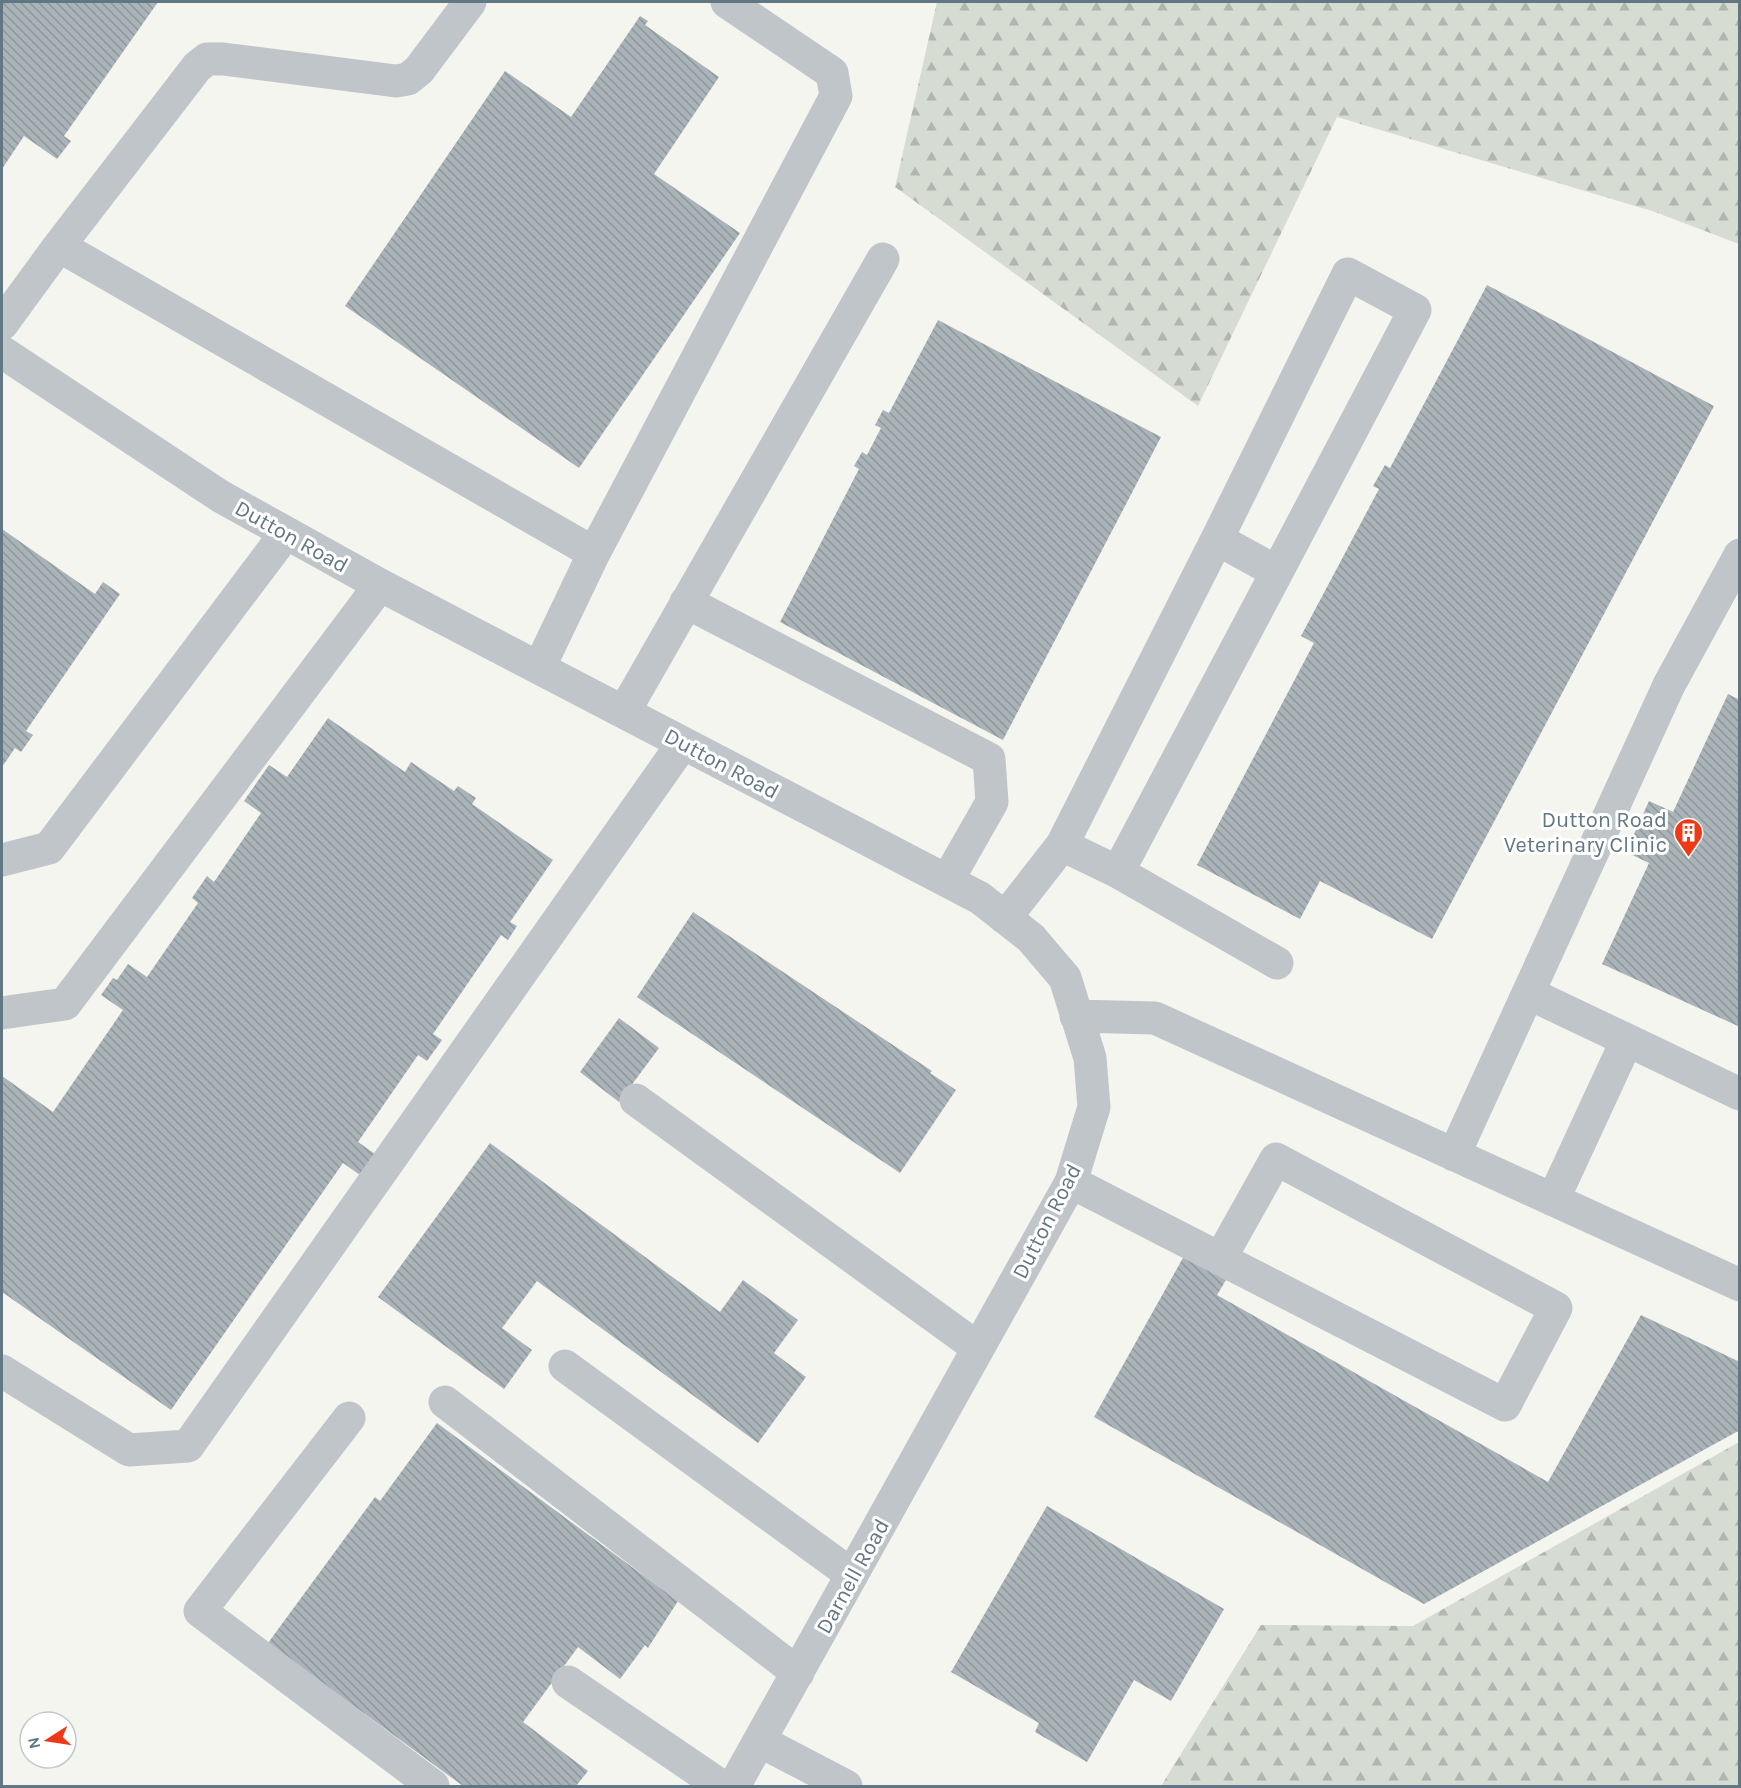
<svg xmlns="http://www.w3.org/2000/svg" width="1741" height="1788" font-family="Karla,sans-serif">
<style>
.forest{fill:url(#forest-firs)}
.building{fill:url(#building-back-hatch)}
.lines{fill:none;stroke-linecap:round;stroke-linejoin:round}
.minor{stroke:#bfc5c8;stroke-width:33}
.labels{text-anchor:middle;stroke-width:6;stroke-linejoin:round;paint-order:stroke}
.street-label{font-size:22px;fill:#627784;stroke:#fff}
.poi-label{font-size:22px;fill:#627784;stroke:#fff;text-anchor:end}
</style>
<defs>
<pattern id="forest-firs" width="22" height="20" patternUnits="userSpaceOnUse" patternTransform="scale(1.5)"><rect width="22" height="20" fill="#d6dcd1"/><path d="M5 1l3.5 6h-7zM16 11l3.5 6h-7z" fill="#b1b7af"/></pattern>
<pattern id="building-back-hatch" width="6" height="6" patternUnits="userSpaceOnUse" patternTransform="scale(1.5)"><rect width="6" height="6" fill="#aab4b8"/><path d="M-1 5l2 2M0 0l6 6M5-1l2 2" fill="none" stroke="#8e979b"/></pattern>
</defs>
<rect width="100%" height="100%" fill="#f5f5f0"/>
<path class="forest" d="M937,2h802v242l-84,-32 -318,-95 -139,289 -303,-219z
M1739,1442v344h-578l100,-161 152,1z"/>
<path class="building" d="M2,2h156l-94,134 7,5 -14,18 -33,-23 -22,33z
M640,16l8,5 -3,4 74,52 -65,97 86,59 -161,235 -234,-162 160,-235 66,46z
M1487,285l227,121 -282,533 -112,-58 -20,38 -103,-54 117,-222 -13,-7 78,-147 -6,-3 12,-21 5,3z
M938,320l223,117 -158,303 -223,-118 79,-153 -5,-3 8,-14 5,3 14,-27 -6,-3 8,-15 6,3z
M2,529l93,65 8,-12 17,12 -94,137 7,4 -12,17 -6,-4 -13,19z
M1728,694l12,6v327l-138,-63 47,-101 -23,-11 23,-51 24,11z
M328,718l77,54 6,-10 43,29 4,-5 18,12 -4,6 81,56 -43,62 7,4 -9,14 -7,-5 -68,99 9,6 -15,21 -9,-6 -60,87 17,12 -15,21 -17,-12 -172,247 -169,-118v-216l51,36 70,-102 -22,-15 12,-17 4,2 11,-16 19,13 51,-74 -6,-5 15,-22 7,6 47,-69 -17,-12 25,-36 18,12z
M693,912l239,159 -2,2 26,17 -56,83 -263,-176z
M619,1018l40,30 -40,54 -39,-30z
M490,1143l230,169 23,-32 55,40 -24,33 32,24 -48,66 -221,-162 -35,47 30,22 -28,39 -126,-92z
M1184,1256l42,24 -9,15 331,187 93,-167 99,47v68l-316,174 -330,-187z
M437,1423l241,178 -30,47 -3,-3 -25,34 -42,-32 -55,75 65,49 -12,15h-113l-195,-143 107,-146 5,4z
M1047,1506l177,103 -53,92 -37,-21 -47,82 -52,-30 4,-9 -88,-51z"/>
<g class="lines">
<path class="minor" d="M59,246l138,-179 10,-8h16l173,22 12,-2 11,-9 51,-68
M2,324l57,-78 535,307 -55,115
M2,352l218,144 160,89 600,313 51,40 34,40 25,80 4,49 -23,75 -337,604
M1217,539l131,-265 67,36 -138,262
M594,553l242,-457 -4,-23 -105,-71
M686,602l303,157 3,43 -45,79
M624,712l259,-453
M2,860l47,-12 237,-315
M1118,872l159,91
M1005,918l57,-73 155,-306 60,33 -159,300 -56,-27
M1528,993l99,47
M2,1013l63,-9 315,-419
M1076,1016l79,2 585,267
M636,1100l342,248
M1454,1155l215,-470 71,-130
M1071,1182l434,223 51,-97 -280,-149 -56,100
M1553,1200l74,-160 113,54
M565,1366l287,209
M2,1371l127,79 59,-4 495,-703
M445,1402l353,271
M349,1418l-149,193 233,175
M568,1682l153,104
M760,1741l86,45"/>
</g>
<defs>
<symbol id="building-pin" viewBox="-11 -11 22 30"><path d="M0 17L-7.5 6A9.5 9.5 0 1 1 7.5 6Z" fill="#ee3917" stroke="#fff"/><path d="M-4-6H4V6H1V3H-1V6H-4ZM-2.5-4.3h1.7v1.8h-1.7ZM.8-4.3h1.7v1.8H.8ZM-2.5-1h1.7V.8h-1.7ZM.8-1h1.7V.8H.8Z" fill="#fff"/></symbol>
</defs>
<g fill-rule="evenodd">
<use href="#building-pin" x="1672" y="816" width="33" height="45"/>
</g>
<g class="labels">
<g class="street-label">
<text transform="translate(292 536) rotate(29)" y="8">Dutton Road</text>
<text transform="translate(722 763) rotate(28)" y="8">Dutton Road</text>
<text transform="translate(1046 1221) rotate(-63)" y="8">Dutton Road</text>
<text transform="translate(852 1576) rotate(-61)" y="8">Darnell Road</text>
</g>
<g class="poi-label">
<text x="1667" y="827">Dutton Road<tspan x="1667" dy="25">Veterinary Clinic</tspan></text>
</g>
</g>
<rect width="1741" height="1788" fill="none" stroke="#627784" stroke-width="6"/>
<g transform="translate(48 1740) rotate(258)"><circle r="28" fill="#ffffff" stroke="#c0c9ce" stroke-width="1.5"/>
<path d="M0-4.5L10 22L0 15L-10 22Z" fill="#ee3917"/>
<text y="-9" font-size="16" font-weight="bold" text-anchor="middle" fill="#627784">N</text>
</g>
</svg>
